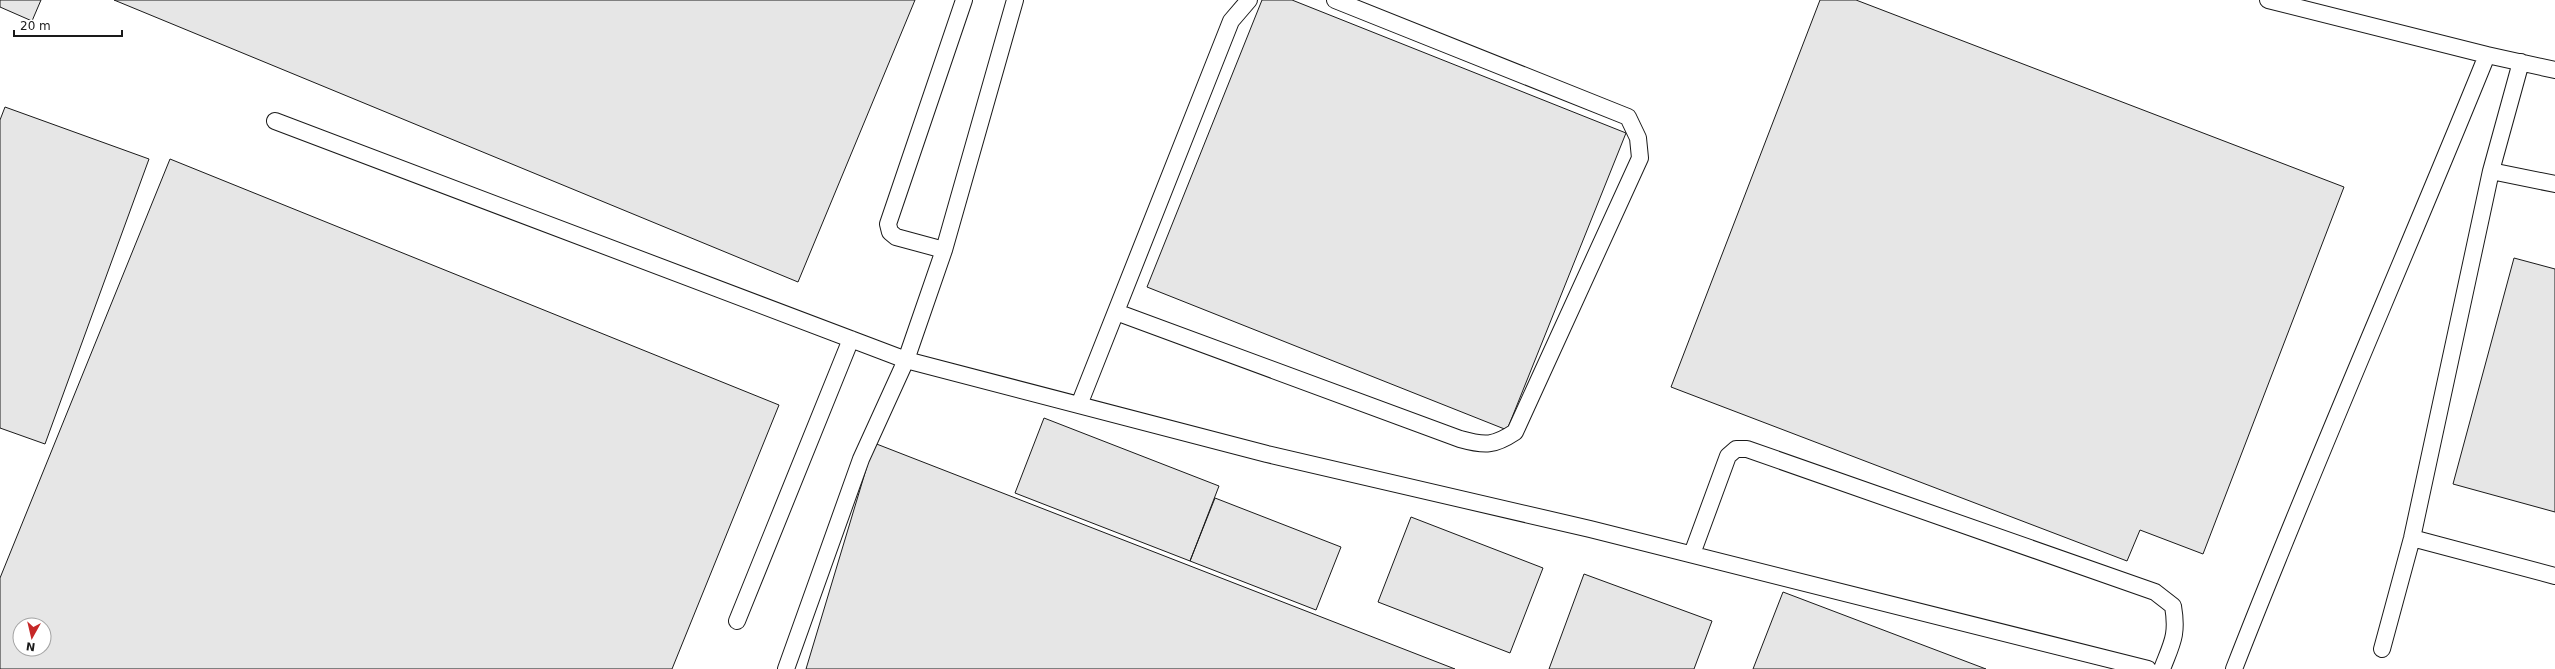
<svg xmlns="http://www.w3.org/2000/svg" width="2555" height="669" font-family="'DejaVu Sans',sans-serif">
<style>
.building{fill:#e6e6e6;stroke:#1a1a1a;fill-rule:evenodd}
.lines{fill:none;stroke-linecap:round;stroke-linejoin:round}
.service-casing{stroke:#1a1a1a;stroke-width:18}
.service{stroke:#fff;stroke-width:16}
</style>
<rect width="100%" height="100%" fill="#fff"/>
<path class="building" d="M0,0h41l-9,21 -32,-14z
M114,0h801l-117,282z
M1262,0h30l334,133 -119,297 -360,-143z
M1820,0h36l488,187 -141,367 -63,-24 -13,31 -456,-174z
M5,107l144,52 -104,285 -45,-16v-308z
M170,159l609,246 -107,264h-672v-91zM20,625h24v24h-24z
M2514,258l41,11v243l-102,-28z
M1044,418l175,68 -29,75 -175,-68z
M874,443l581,226h-649z
M1215,498l126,49 -25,63 -126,-49z
M1411,517l132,51 -33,85 -132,-51z
M1584,574l128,47 -18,48h-145z
M1783,592l203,77h-233z"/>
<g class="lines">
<defs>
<path id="service" d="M2268,0l219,55
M2521,62l-30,109 64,13
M275,121l631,239 361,94 323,75 558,140
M944,250l-48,-13 -6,-5 -2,-8 76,-224
M1116,312l344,127c25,7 34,7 55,-7l125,-274 -2,-20 -10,-21 -293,-117
M1079,405l152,-384 18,-21
M2412,538l143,38
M1692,554l36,-98 8,-7h11l408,143 18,14c5,29 -1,37 -11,63
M737,621l114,-282
M2382,649l30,-111 79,-367
M786,669l75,-210 45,-99 38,-110 71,-250
M2234,669c80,-206 170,-409 253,-614l68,15"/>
</defs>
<use href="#service" class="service-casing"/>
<use href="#service" class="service"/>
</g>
<g transform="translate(32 637) rotate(188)"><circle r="19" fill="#ffffff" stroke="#a3a3a3"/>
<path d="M0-3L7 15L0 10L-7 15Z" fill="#c62828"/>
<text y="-6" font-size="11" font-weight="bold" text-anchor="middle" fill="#1a1a1a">N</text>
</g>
<path d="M14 30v6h108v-6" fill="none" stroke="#1a1a1a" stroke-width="2"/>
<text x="20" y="30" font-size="12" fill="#1a1a1a" stroke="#ffffff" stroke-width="3" paint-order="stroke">20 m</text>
</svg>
